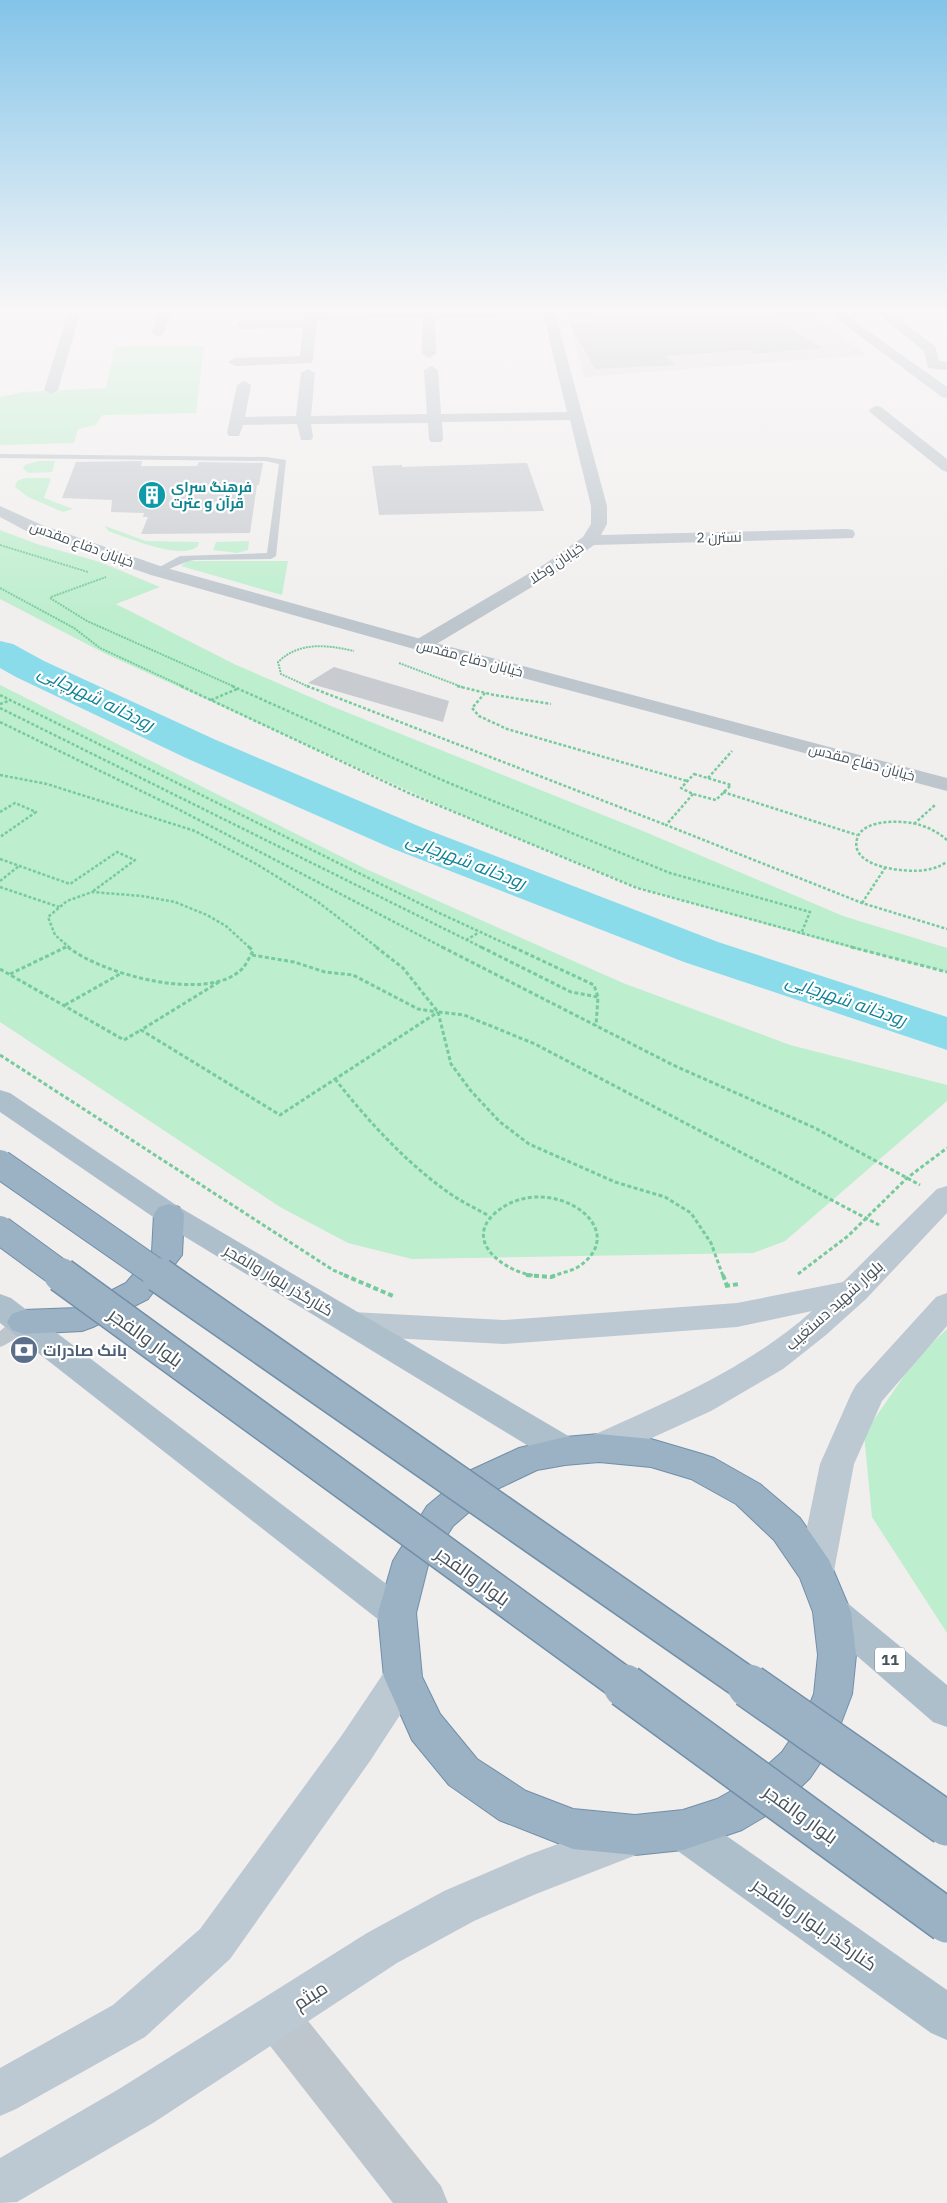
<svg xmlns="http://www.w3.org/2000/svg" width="947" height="2203" font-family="'IBM Plex Sans',Cairo,sans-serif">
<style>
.education{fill:#e2dfe0}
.green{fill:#bdeecd}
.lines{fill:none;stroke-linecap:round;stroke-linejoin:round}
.river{fill:#8bdcea;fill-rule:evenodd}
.building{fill:#c8ccd1}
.trunk-casing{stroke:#728fa8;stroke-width:2}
.path-far3{stroke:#76cb9c;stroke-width:2;stroke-dasharray:2 1;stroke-linecap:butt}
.path-far2{stroke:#76cb9c;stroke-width:2.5;stroke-dasharray:3 2;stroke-linecap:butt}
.path-far1{stroke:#76cb9c;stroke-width:3;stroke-dasharray:4 2.5;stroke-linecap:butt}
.path{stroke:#76cb9c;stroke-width:4;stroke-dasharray:5 3;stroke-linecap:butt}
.service{fill:#bdc6cd;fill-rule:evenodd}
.minor{fill:#bdc6cd;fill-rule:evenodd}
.tertiary{fill:#bdc6cd;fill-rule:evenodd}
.secondary{fill:#bcc8d2;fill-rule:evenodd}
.primary{fill:#aebfcc;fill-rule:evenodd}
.trunk{fill:#9ab2c4;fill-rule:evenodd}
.trunk-bridge-far2-casing{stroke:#728fa8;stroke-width:30;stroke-linecap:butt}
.trunk-bridge-far1-casing{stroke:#728fa8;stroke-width:37;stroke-linecap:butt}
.trunk-bridge-casing{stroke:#728fa8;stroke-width:46;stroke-linecap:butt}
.trunk-bridge-far2{stroke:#9ab2c4;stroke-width:28}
.trunk-bridge-far1{stroke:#9ab2c4;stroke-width:34}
.trunk-bridge{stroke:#9ab2c4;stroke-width:43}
.labels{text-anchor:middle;stroke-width:4.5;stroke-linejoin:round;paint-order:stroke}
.far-culture-label{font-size:14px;font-weight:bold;fill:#0d838f;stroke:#fff;text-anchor:start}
.far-street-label{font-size:14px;fill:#47535b;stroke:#fff}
.shield{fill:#fff;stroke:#7e878c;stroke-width:1}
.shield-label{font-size:15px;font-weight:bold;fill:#47535b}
.street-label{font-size:16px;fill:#47535b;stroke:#fff}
.service-label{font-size:16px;font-weight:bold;fill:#4e5e75;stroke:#fff;text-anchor:start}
.water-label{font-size:18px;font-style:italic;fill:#0f8296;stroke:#fff}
.near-street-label{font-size:19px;fill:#47535b;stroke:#fff}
</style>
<rect width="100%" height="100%" fill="#f1eeee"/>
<path class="education" d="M567,313h242l58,42 -283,22z"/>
<path class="green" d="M204,346l-8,67 -93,2 -8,10 -17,4 -4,14 -74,2v-48l24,-5 82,-4 9,-41z
M38,461h17l-3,11 -24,1 -5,-5 2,-3z
M25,478h26l-7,20 29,11 -10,3 -35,-15 -13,-10 2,-6z
M105,526l41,15 53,1 -1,4c-17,15 -69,-8 -90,-15z
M0,530l37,14 63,18 60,25 -44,17 118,60 97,42 312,125 200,85 104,32v24l-112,-28 -196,-56 -161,-66 -370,-167 -108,-56z
M249,541l-1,9 -11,3 -24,-3 3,-8z
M187,561h101l-6,34 -101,-29z
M0,685l366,184 257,114 167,62 157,40v16l-162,140 -32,12 -341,6 -64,-16 -68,-36 -280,-185z
M947,1329v304l-75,-116 -8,-83 51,-74z"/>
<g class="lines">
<path class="river" d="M0,641l13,3 31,17 172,79 207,88 295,114 229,75v33l-263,-88 -293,-114 -205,-90 -170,-81 -16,-9z"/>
</g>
<path class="building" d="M590,313h175l57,35 -68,6 -5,-4 -83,6 9,9 -80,4 -26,-46h31z
M142,461l-1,5h56l2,-4 64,1 -4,22h-2l-7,48 -109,1 7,-17h-5l1,-4 -33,-1 1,-12 -50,-2 14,-36z
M527,463l17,48 -165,4 -7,-49 30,-1v2z
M334,667l115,34 -6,21 -135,-39z"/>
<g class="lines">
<defs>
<path id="trunk" d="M169,1204l10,3 5,7 -2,41 -34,44 -55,28 -11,4 -59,3 -11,-4 -5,-8 5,-8 11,-4 54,-2 49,-25 26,-31 2,-38 5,-7z
M599,1434l52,5 51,15 12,4 46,26 40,34 29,42 22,52 5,43 -4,39 -19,50 -23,34 -31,30 -37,22 -59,20 -48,5 -62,-6 -74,-29 -50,-35 -37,-45 -28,-63 -6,-64 15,-52 34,-55 42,-35 50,-23 46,-11zM599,1462l52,5 40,12 45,25 38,36 26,38 13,34 5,43 -4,39 -11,27 -21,31 -31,28 -34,19 -34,11 -48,5 -62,-6 -47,-18 -49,-32 -37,-45 -18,-37 -6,-64 12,-48 25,-39 40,-35 44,-21 28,-5z"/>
</defs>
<use href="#trunk" class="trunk-casing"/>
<path class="path-far3" d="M0,545l88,27
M0,588l74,40 26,20 84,39
M51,597l55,-20
M50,598l37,23 148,66
M399,663l63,24
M309,687l-28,-13 -3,-12c22,-21 49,-17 76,-11"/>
<path class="path-far2" d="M181,686l230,108 226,94 219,60
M232,686l217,97 221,90 140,39 -9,22
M307,686l359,139
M457,686l37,9 57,9
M485,693l-13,15 7,8 28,13 180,52
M0,695l437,217 78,36
M211,700l26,-11
M0,704l11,-4
M0,708l483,240
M0,722l174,85 270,141
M694,774l37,11 -15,15 -23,-6 -12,-6z
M0,775l47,9 148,47 63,34 60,37 60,46
M708,778l24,-27
M723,792l134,43
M693,794l-27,31 196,78 85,26
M0,812l15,-9 21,9 -36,25
M914,824l21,-19
M947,840c-8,-7 -17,-12 -27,-15 -15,-5 -58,-7 -63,14 -8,29 51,34 68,31 9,-1 15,-4 22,-8
M0,859l70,25 47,-32 18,8 -43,32
M0,881l19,-15
M0,887l59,20
M862,903l23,-35
M466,940l12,-7
M63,948l5,-2
M70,948l-15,-13 -7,-18 19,-16 25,-9 50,4 33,6 32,13 19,11 24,22"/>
<path class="path-far1" d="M68,947c33,27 141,57 175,21 4,-5 7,-12 10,-17l-4,-4
M376,947l27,21 35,44 26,3 71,29 344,181
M442,947l231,118 142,63 105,57
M481,947l90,45 27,5
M513,947l81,38 4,12 -2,29
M851,947l96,25
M252,955l42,7 31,10 28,3 65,34 19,3
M0,969l124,71 17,-10
M10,974l56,-27
M219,982l-78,48 139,85 158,-103
M65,1005l55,-31
M438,1012l13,52 20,27 29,31 29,22 86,38 50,15 26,16 20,30 12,33
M0,1055l333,215 14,6
M335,1079c34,43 72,85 117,116 12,8 25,14 37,21
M798,1274l50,-38 59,-58 40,-30
M539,1276c-29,-1 -77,-32 -45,-62 52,-47 143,14 84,53 -7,4 -17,6 -25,9"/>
<path class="path" d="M344,1275l49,21
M526,1275l25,2 6,-2
M723,1275l4,11
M725,1286l14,-2"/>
<path class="service" d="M0,454l266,3 20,3 -10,96 -5,3 -77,1c-13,2 -31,14 -40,13l-2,-2 28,-15 87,-3 12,-89 -13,-3 -266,-3z
M23,1316l6,1 3,5c-6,10 -21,21 -32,25v-16l17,-14z"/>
<path class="minor" d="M68,313h12l-22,77 -7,4 -7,-4z
M159,313h12l-7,20 -6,4 -6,-4z
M305,313h195l-6,4 -59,1 1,36 -7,4 -7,-4 1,-36 -106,2 -4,40 -2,3 -76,3 -7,-4 7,-4 65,-2 3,-28 -61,1 -6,-4 6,-4 62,-1z
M543,313h12l52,193v18l-6,11 246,-6 6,1 2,4 -2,4 -259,7 -37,27 -129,77 -7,2 -7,-2 -2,-4 2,-4 131,-77 38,-27 8,-13v-18l-21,-86 -128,2 1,17 -2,3h-10l-2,-3 -1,-16 -117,1 2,13 -2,3h-10l-4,-16 -54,1 -4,11h-10l-2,-3 10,-48 7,-4 7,4 -6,32 51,-1 5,-43 7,-4 7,4 -4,43 116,-2 -3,-44 7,-4 7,4 3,44 126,-2z
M876,406l5,1 66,52v13l-5,-2 -71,-57 -2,-3z
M276,1994l16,7 149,185 7,17h-55l-133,-170 -7,-16 7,-16z"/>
<path class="tertiary" d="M877,313h14l44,33 4,15 8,1v8l-19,-2 -4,-17z
M0,506l42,19 121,42 265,74 519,137v13l-533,-142 -263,-74 -121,-42 -30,-16z"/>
<path class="secondary" d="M829,313h14l104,74v11l-5,-1z
M947,1186v27l-81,86 -40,36 -43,34 -72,42 -112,51 -12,-4 -5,-10 5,-10c79,-36 159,-68 225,-127l-75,16 -233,17 -152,-8 -11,-4 -5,-8 5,-8 11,-4 152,8 233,-17 106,-21 94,-93z
M947,1293v33l-65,75 -28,63 -20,107 -5,11 -13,5 -13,-5 -5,-11 22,-107 31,-70 5,-9 80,-88z
M403,1660l14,5 5,12 -5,12 -47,72 -140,198 -85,78 -129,72 -16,7v-48l113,-63 87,-76 142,-194 47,-70z
M629,1818l15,6 6,14 -6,14 -108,42 -62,27 -77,42 -244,160 -136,79 -17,1v-45l119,-69 248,-156 77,-42 84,-36z"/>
<path class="primary" d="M0,1090l10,3 169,114 398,234 5,10 -5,10 -12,4 -12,-4 -394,-240 -159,-109z
M0,1294l11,4 399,304 6,11 -6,11 -13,5 -13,-5 -384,-301z
M832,1596l13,5 102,84v42l-14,-5 -114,-99 -6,-11 6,-11z
M683,1810l15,6 249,174v50l-16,-7 -263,-189 -6,-14 6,-14z"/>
<use href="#trunk" class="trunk"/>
<defs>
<path id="trunk-bridge-far2" d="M0,1164l161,112
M0,1230l63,46"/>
<path id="trunk-bridge-far1" d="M61,1275l566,412
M159,1275l592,412"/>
<path id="trunk-bridge" d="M625,1686l322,235
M749,1686l198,138"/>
</defs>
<use href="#trunk-bridge-far2" class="trunk-bridge-far2-casing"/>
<use href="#trunk-bridge-far1" class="trunk-bridge-far1-casing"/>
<use href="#trunk-bridge" class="trunk-bridge-casing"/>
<use href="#trunk-bridge-far2" class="trunk-bridge-far2"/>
<use href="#trunk-bridge-far1" class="trunk-bridge-far1"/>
<use href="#trunk-bridge" class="trunk-bridge"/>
</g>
<linearGradient id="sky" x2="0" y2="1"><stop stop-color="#83c4e9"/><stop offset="0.5" stop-color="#f9f7f7"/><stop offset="1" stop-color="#f9f7f7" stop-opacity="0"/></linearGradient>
<rect width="947" height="621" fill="url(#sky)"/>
<defs>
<symbol id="building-disc" viewBox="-11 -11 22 22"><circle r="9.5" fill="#0f9aa8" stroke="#fff"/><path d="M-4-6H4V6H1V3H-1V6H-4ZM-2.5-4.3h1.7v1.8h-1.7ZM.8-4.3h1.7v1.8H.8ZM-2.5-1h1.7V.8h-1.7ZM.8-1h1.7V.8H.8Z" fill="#fff"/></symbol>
<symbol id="bank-disc" viewBox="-11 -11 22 22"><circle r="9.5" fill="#5c6f8a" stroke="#fff"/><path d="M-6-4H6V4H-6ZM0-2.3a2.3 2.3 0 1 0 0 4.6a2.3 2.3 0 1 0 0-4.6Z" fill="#fff"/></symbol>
</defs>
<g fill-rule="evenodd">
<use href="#building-disc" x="136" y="479" width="32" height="32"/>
<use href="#bank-disc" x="8" y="1334" width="32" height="32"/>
</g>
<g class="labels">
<g class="far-culture-label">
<text x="171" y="492">فرهنگ سرای<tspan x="171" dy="16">قرآن و عترت</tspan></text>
</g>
<g class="far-street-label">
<text transform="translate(719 537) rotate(-1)" y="5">نسترن 2</text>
<text transform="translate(82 544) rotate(20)" y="5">خیابان دفاع مقدس</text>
<text transform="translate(556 563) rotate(-34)" y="5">خیابان وکلا</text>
<text transform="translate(470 658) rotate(15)" y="5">خیابان دفاع مقدس</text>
<text transform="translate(862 762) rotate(15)" y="5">خیابان دفاع مقدس</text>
</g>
<rect class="shield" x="875" y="1647.5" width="30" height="25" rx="4"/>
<g class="shield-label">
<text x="890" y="1665">11</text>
</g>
<g class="street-label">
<text transform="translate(279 1280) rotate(31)" y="6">کنارگذر بلوار والفجر</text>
<text transform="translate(834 1305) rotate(-42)" y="6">بلوار شهید دستغیب</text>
</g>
<g class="service-label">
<text x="43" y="1356">بانک صادرات</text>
</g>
<g class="water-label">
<text transform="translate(96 698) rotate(26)" y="6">رودخانه شهرچایی</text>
<text transform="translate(466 861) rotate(21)" y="6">رودخانه شهرچایی</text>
<text transform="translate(846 1000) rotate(19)" y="6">رودخانه شهرچایی</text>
</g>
<g class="near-street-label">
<text transform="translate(146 1337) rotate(36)" y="7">بلوار والفجر</text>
<text transform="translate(473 1576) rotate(36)" y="7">بلوار والفجر</text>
<text transform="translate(801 1814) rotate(36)" y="7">بلوار والفجر</text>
<text transform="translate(815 1924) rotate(35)" y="7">کنارگذر بلوار والفجر</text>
<text transform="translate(310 1995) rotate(-33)" y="7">میثم</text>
</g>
</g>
</svg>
